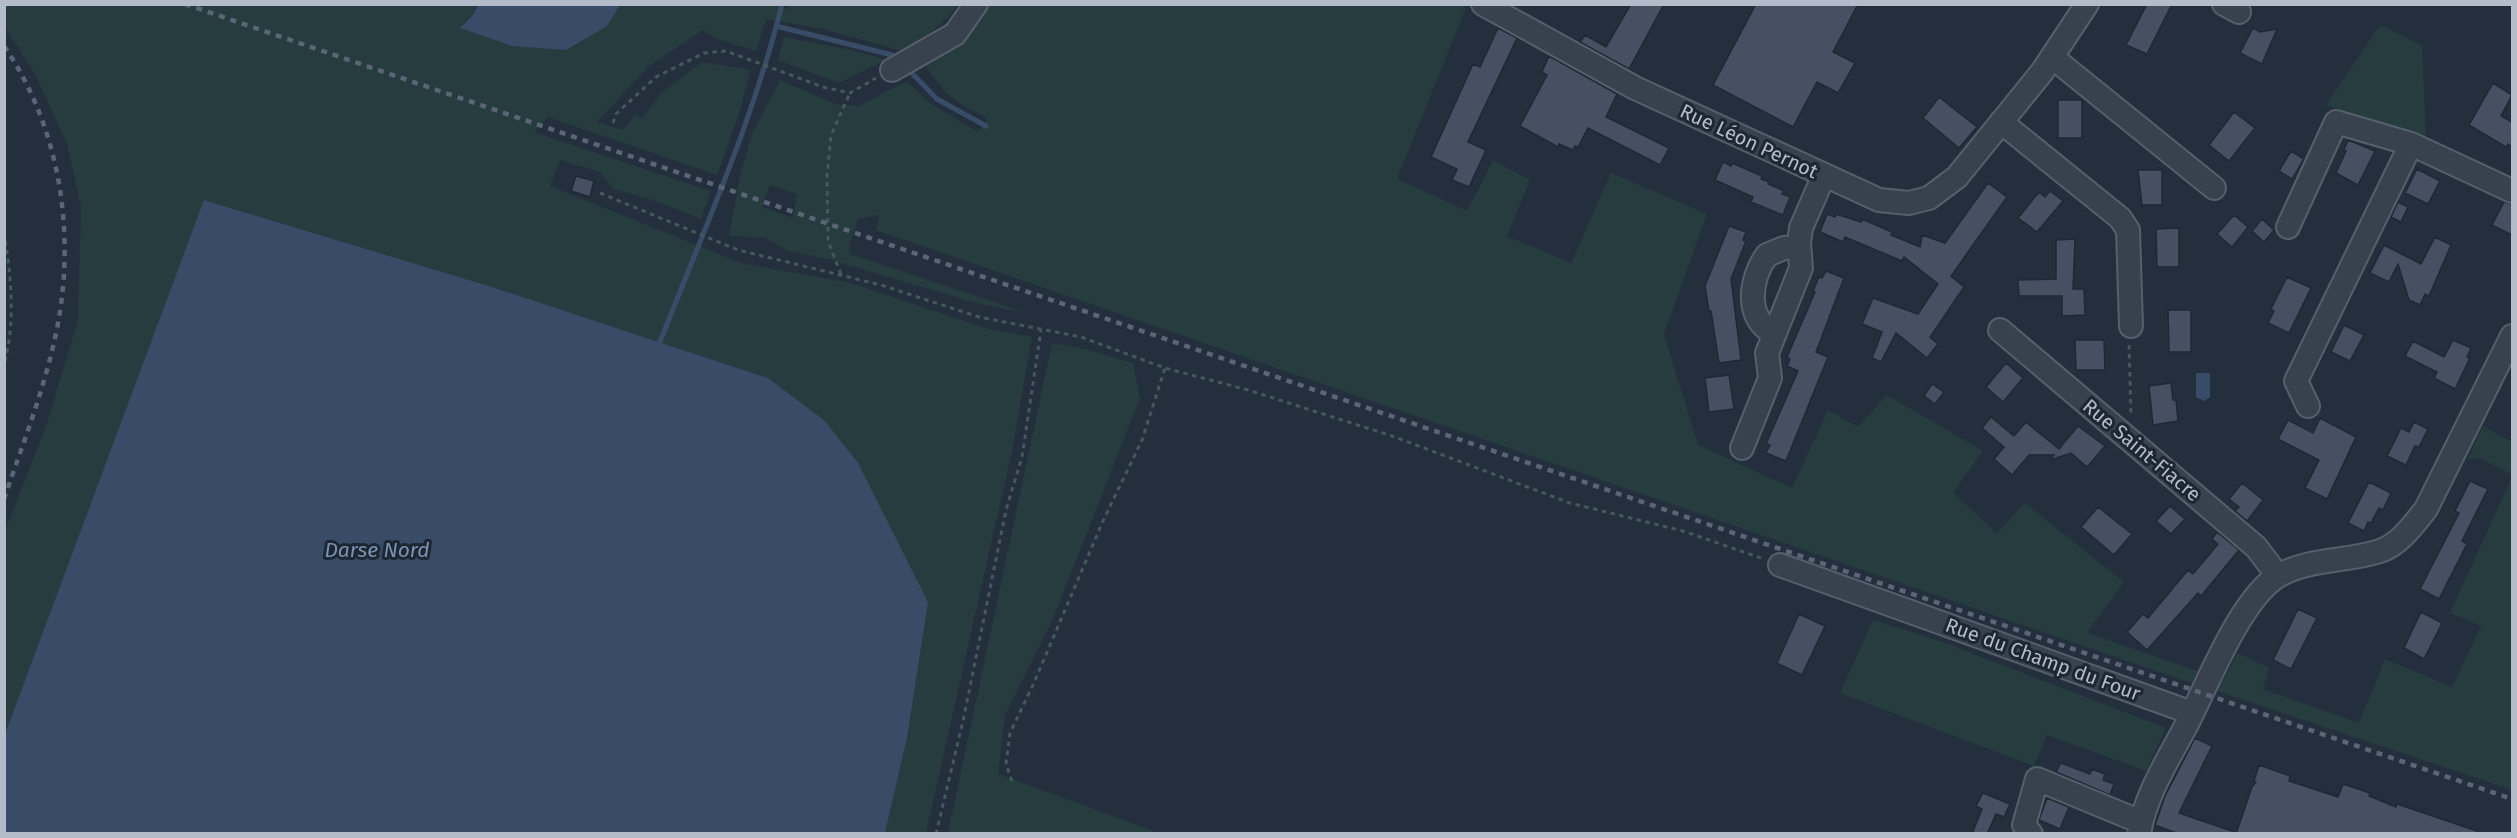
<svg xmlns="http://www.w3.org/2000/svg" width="2517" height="838" font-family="'Fira Sans',sans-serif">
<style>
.green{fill:#263c3f;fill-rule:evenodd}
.water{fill:#394c67}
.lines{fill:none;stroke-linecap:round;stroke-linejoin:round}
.stream{stroke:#394c67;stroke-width:5}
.building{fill:#455162;stroke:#1f2835;stroke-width:1.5}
.minor-casing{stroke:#565f6c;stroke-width:26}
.path{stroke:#44595c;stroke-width:3;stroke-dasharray:4.5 4.5;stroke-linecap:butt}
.minor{stroke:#38414e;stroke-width:22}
.rail{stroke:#5a6575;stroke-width:4.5;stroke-dasharray:6 6;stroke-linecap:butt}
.labels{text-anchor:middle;stroke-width:6;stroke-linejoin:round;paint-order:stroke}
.street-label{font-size:20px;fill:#b4bcc9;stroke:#1d2633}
.water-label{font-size:21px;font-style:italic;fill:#7c92b1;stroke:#1d2633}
</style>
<rect width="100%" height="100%" fill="#242f3e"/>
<path class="green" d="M776,4l12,6 1,-6 169,1c-14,19 -35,34 -56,46l-79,-22 -57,-10 -10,32 -41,-13 -12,-8 -54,36 -52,56 26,8 12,-15 7,3 20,-26 40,-30 48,8 -10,41 -23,64 -169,-58 -14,15 177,59 -10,28 -48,-19 -40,-11 -13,-17 -40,-12 -10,26 191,77 110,20 138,46 43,8 -20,114 -86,382h-41l22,-95 21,-136 -160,-224 -276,-91 -287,-87 -200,534v-203l41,-105 32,-106 3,-114 -14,-62 -31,-68 -31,-49v-22h473l-5,10 -13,12 147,-1 13,-21z
M987,5h471l8,3 -69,171 70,32 26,-51 37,20 -23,56 64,27 40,-90 96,41 -43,120 34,111 94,43 36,-78 30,17 29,-32 96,56 -30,42 44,40 28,-30 99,79 -37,51 111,38 -7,12 -1315,-453 4,-15 -22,4 -9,27 1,8 180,60 -58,-12 -144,-43 -40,-8 -22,-13 -37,-2 11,-60 12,-42 28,-54 55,24 24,2 48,-25 24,23 47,28 10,-14c-33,-16 -42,-21 -62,-52 25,-16 49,-33 61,-61zM770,185l27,9 -4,24 -31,-11z
M2380,25l42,21 4,94 -100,-35z
M784,37l72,14 30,9 -47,23 -61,-23z
M1052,343l29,5 52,15 7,35 -87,221 -48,96 -7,59 161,59h-211z
M2483,426l29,16v33l-33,-17 -11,1z
M2512,477v313l-295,-99 21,-38 31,15 -6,21 96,34 26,-64 67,28 29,-61 -31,-13z
M1873,620l64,20 229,88 -20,43 -99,-36 -13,31 -194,-73z"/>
<path class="water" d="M478,5v-1l142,1 -13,21 -41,24 -54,-4 -52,-18 13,-13z
M204,200l288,87 276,91 57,43 33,42 70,139 -21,136 -22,95h-880v-99z
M2196,373h14v24l-6,4 -8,-4z"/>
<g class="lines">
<path class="stream" d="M776,26l116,29 5,4
M906,67l31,32 49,27
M658,347c44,-113 95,-225 124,-343"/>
</g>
<path class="building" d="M1631,4h33l-35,65 -49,-27 5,-7 21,12z
M1756,4h102l-25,48 22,11 -17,30 -21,-11 -24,45 -80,-42z
M2147,4h25l-25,50 -21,-9z
M1498,28l19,10 -49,104 18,8 -17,37 -17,-7 5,-11 -26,-12 42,-93 7,3z
M2253,28l7,4 17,-3 -15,35 -22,-11z
M1549,56l68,38 -11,23 63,31 -9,17 -72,-37 -10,19 -3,-1 -2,4 -14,-6 -1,3 -38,-21 27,-51 -5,-3z
M2493,83l19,12 -11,21 11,6v25l-4,-3 -2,3 -37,-22z
M1939,97l38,30 -18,21 -36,-30z
M2058,100h24v38h-24z
M2234,112l21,16 -26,33 -20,-16z
M2348,140l27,11 -17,34 -22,-12 10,-22 -2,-1z
M2291,151l13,8 -12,20 -13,-8z
M1723,162l8,4 1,-3 30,13 -1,3 8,3 -1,2 16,7 -2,3 8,3 -7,18 -32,-13 2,-5 -38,-17z
M2417,169l23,12 -12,23 -23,-11z
M2138,170h24v35h-20z
M576,176l18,5 -4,16 -19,-6z
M1988,183l19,14 -56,79 13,11 -34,50 8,7 -11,14 -31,-25 -15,29 -9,-4 10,-26 -20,-8 11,-26 45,16 20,-30 -34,-27 -2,4 -57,-24 -2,5 -23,-10 7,-18 8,3 1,-3 25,8 1,-3 30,13 -1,3 29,12 2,-12 23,8z
M2050,191l13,10 -26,31 -19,-14 21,-26 6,5z
M2398,202l10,5 -7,15 -10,-5z
M2504,202l8,2v31l-20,-10z
M2234,215l14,12 -16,20 -15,-13z
M2262,219l12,11 -10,12 -12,-11z
M1729,226l17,6 -3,8 3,1 -15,38 10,81 -22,3 -8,-52h-2l-4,-25z
M2179,228v39h-22l-1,-38z
M2435,237l16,8 -22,51 -4,-2 -5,11 -11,-5 -11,-36 -9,18 -19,-9 14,-28 37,19z
M2075,239l-2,50h11l1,26 -23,1v-20h-43l-1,-16 38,-1v-39z
M1826,271l18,7 -28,74 12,5 -42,104 -20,-8 4,-8 -4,-1 32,-73 -11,-5 3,-7 -3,-2 28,-65 -2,-1 6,-14 3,1z
M2287,277l24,11 -22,45 -21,-10 6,-12 -3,-2z
M2168,310h23v42h-22z
M2344,325l20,10 -14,26 -19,-9z
M2075,340h29l1,30h-29z
M2453,340l18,8 -4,9 3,1 -15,31 -21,-11 3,-6 -32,-16 8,-15 31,16z
M2006,363l17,15 -20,24 -17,-15z
M1729,375l5,34 -25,3 -4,-34z
M2171,383l2,17h3l2,21 -25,4 -4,-39z
M1932,384l12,8 -9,12 -11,-8z
M1991,417l23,19 12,-14 33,27 19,-23 27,20 -18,21 -16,-14 -21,7 4,-5h-25l-17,20 -18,-16 10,-12 -22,-19z
M2320,418l36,19 -29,62 -22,-11 14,-28 -41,-21 10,-19 25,13z
M2414,422l14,7 -9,18 -4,-1 -9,19 -19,-9 14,-28 8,4z
M2470,481l18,8 -26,52 5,3 -28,55 -19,-10 39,-76 -4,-2z
M2369,482l22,11 -8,17 -4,-2 -8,15 -3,-1 -4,9 -16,-8z
M2242,483l21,17 -16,21 -12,-10 4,-4 -10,-8z
M2170,506l15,13 -14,15 -15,-13z
M2098,507l34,27 -18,21 -33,-28z
M2217,532l22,18 -38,46 -3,-3 -51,57 -20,-18 16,-18 5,4 40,-48 5,4 25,-30 -6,-5z
M2298,609l19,9 -26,51 -18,-9z
M2421,612l21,11 -18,36 -20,-11z
M1799,614l26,12 -23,49 -25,-12z
M2195,738l17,8 -33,67 53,18v3h-53l-24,-9 10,-29z
M2061,763l29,11 2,-5 13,5 -2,6 11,4 -4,11 -54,-23z
M2259,765l31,11 -1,5 49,16 5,-13 27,9 -1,3 27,11 1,-3 80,27v3h-241l16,-47 4,-5 -2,-1z
M1983,793l27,11 -6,13 -8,-3 -9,20h-15l10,-25 -6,-3z
M2047,798l22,9 -9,22 -21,-9z"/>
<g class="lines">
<defs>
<path id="minor" d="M1483,4l152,84 244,112 30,3 20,-5 28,-21 85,-105 45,-68
M2224,4l15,8
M2052,57l162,131
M892,70l63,-36 21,-30
M2001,122l119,96 8,12 3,96
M2288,227l48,-105 75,22 101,47
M2000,330l256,217 22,29
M1774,333c-30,-14 -24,-55 -7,-78l17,-7 15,-1
M2308,406l-12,-25 115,-237
M1742,448l28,-70 -3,-25 34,-85 -2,-25 2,-15 23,-53
M1780,565l412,148
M2031,834l-7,-9 13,-46 104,43
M2139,834c6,-40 31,-77 49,-112 20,-39 53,-124 90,-146 31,-18 69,-14 102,-25 19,-6 34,-27 46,-42l86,-173"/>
</defs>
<use href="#minor" class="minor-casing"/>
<path class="path" d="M613,123l3,-9 40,-37 48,-24 22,-2 97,36 27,6 26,-15
M600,193l138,57 143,35 98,32 102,20 84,31 83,22 144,46 178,67 113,28 78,27
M4,232c7,45 12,89 0,133
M841,274l-13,-33 -1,-66 4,-40 19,-42
M2129,345l2,69
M1012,781l-6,-17 4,-31 23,-48 70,-164 39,-81 23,-72
M936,834l27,-113 43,-211 16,-53 19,-127"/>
<use href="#minor" class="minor"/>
<path class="rail" d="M185,4l2327,795
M4,46c58,84 73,194 51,292 -12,55 -33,108 -51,161"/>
</g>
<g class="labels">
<g class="street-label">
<text transform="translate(1749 141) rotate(25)" y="7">Rue Léon Pernot</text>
<text transform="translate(2142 450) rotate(40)" y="7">Rue Saint-Fiacre</text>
<text transform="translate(2043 659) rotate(20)" y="7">Rue du Champ du Four</text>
</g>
<g class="water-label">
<text x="377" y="557">Darse Nord</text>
</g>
</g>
<rect width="2517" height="838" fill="none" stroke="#b4bcc9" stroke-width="12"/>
</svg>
